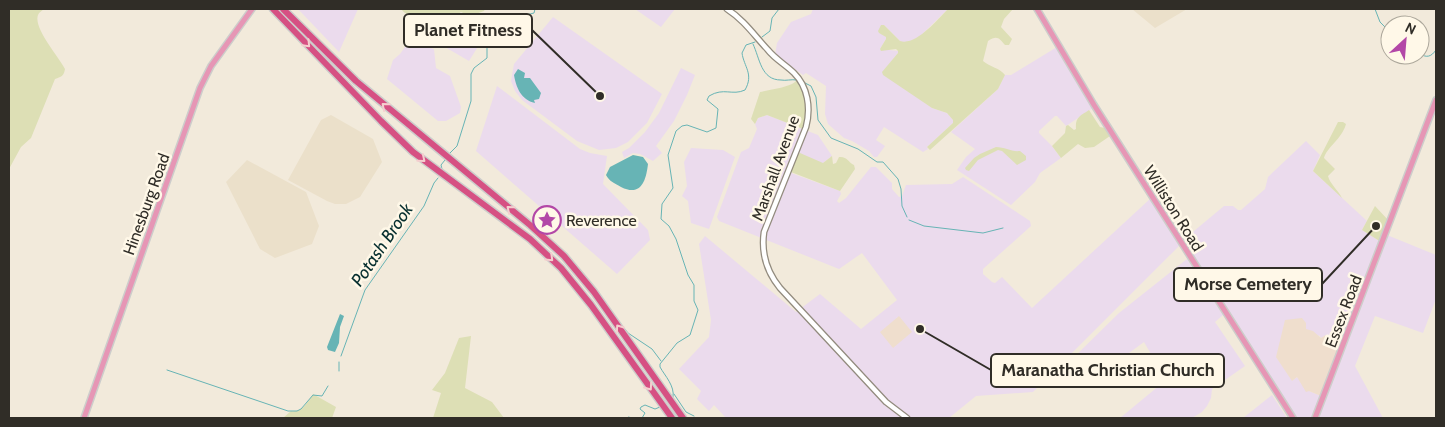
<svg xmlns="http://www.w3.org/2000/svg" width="1445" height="427" font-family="Cabin,sans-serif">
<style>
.commercial{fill:#ebdbed}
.built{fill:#ebe0ca}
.education{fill:#efdecd}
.green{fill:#dddfb5}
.water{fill:#67b4b5}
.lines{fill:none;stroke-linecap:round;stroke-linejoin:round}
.stream{stroke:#67b4b5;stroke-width:1}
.secondary-casing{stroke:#928b7e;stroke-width:7}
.primary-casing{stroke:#cdcdcb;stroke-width:8}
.motorway-casing{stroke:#cdcdcb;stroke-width:9}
.secondary{stroke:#fff;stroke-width:4.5}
.primary{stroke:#e696b5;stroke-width:5}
.motorway{stroke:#d65083;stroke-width:6}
.oneway{stroke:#f5cecf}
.labels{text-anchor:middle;stroke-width:5;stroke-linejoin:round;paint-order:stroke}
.street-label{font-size:16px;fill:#302d27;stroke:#fff8e8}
.poi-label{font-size:16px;fill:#302d27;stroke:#fff8e8;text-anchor:start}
.water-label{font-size:18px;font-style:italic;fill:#083030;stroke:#fff8e8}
.leader{fill:none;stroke:#302d27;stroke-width:2}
.callout-dot{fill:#302d27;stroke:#fff8e8;stroke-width:2}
.callout{fill:#fff8e8;stroke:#302d27;stroke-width:2}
.callout-label{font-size:18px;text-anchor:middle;font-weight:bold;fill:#302d27}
</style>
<rect width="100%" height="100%" fill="#f2eadb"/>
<path class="commercial" d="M298,9h60l-19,43z
M635,9h40l-14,18z
M813,9h135l-32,31 -13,3 -3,-2 -16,-16 -5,8 7,3v3l-6,10 18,2v2l-15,19 49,36 15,5 6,7v3l-26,24 1,2 -5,3 -39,-25 -8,13 9,6 -8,11h-3l-5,-6 -17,-10 -8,-3 -16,-14 -3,-10 1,-28 -20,-13 -3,2 -28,-20 2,-12 14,-21 20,-8z
M553,17l109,77 -15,29 -19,19 -12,6 -17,2 -22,-9 -55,-41 -7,-9 -4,-10 3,-17z
M437,23l23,1 14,5 5,16 -10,16 -31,-18 -2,-5 -13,-8z
M415,33l8,7 3,7 8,2 2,19 14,8 11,31 -1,6 -14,8h-8l-51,-42 6,-19 7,-6z
M1057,47l36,61 -27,18 -9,-10h-2l-16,15v2l13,13 9,12 -21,15 -5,9 -24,23 -54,-35 9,-13 9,-8 -24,-17 47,-43 7,-14h6z
M681,68l14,7 -8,20 -13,26 -18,25 6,7 -9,8 -13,-7 -7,-1 -9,5 -2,-6 7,-4 16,-16 14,-19z
M497,86l83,63 10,4 17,3 -4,28 45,46 2,10 -33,34 -141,-123z
M767,115l51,20 14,21 -9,7 -32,10 49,18 1,3 -4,7 2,2 7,-5 25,-31h5l16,16v6l7,8 3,-1 4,-11 46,-1 11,-7 67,44 1,5 -48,43v5l9,8 3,1 7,-6 30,31 119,-110 28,48 -146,146 -57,4 -27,22h-223l-12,-13 -5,6 -12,-12 4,-8 -22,-22 30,-32 2,-17 -12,-76 6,-8 91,76 24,-18 41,35 36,-29 -35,-47 -23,16 -120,-48 -2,-4 24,-65 8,-4 8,-19 -2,-5 3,-6z
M1306,141l14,14 -7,16 54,50 -5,9 19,12 -40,100 -15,-7 -5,3 -2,-3 -27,46 5,-4 12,14 12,5 -8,22h-18l-113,-177 42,-35h9l5,4h3l24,-21 3,-12z
M691,148l32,2 12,7 -26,72 -18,-6 -3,-22 -6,-5 5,-10 -3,-24z
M1387,235l49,20v44l-13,34 -48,-17 -20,50 28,52h-66z
M1187,259l36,56 -8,7 30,44 -33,23 -1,9 -4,8 -5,6 -10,6h-72l46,-38 -22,-38 -56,41 -23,-17 54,-53z
M1272,395l15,23h-44z"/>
<path class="built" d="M1132,9h55l-32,19z
M331,115l42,24 9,23 -22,35 -14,7h-11l-8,-3 -39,-21 33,-60z
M247,160l59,32 13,34 -7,18 -37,14 -15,-9 -34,-67z"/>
<path class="education" d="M899,316l13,16 -19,16 -13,-16z
M1302,318l4,5v6l7,2 8,7 5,-3 15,7 -20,54 -12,-5 -3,1 -9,-15 -5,4 -16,-24 9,-37z"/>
<path class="green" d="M9,9h35c-2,2 -5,3 -6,6 -5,13 21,42 27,54 -1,7 -4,8 -10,10l-24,59 -10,9 -12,22z
M401,9h84l-1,2 -14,5 -9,-4 -6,4c-6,1 -10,-3 -16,-3 -14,0 -28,9 -38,-4z
M948,9h65l-9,10 -3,8 11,12 -3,6h-4c-6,-7 -8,-10 -17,-4l-5,20c7,6 17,7 22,14l-7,14 -68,61 -3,-3 26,-24v-3l-6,-7 -15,-5 -49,-33 -1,-3 16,-19v-2l-2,-2 -15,2 -1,-2 6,-10v-2l-7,-4 -1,-2 3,-6h3l16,16c16,5 37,-21 48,-32z
M796,81h2c8,16 11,31 5,48l-36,-14 -9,3 -3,6 -4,-5 9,-27c9,-2 31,-5 36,-11z
M1089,110l11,17 5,1 5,8 -16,11 -9,1 -7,-4 -17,14 -9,-12 13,-13 1,-7 2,-1 6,5 2,-1c-1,-12 4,-13 13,-19z
M1338,122h5l3,2c-4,15 -19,23 -22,34l11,11 -7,7c2,8 10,14 14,22l-29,-27z
M996,147c9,0 15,5 24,4l6,5v4l-9,5 -15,-14 -4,-1 -20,10 -9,11 -3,-1 -1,-2 9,-10 6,-4z
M800,153l23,10 9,-7 1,8 3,-1 3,-6c8,-1 9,5 15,8l1,4 -15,22 -49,-19 -1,-3 6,-14z
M1375,206l14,15 -8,21 -19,-12z
M471,336l-6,52 27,14 12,16h-71l8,-25 -9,-3 13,-17 14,-35z
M313,394l23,13 -4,11h-49l8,-7c11,2 16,-9 22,-17z"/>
<path class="water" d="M518,69l7,4 -1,5h6l11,15 -2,6 -5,1 1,3c-14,-3 -19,-16 -21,-28z
M633,155l10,2 5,7c-2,17 -7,33 -27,23 -7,-4 -12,-6 -15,-12l4,-8z
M340,314l4,2 -4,11 -1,16 -4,9 -7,-2 -1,-3z"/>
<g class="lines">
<path class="stream" d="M1375,9l5,13 10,10
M762,37l8,-6 2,-13 7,-9
M753,44c7,15 8,36 28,36 5,1 10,-1 16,0
M1420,54c7,4 11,3 16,-4
M803,82l8,4 5,11 2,23 13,18 27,11 19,13h6l15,17 3,10 1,17 5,11
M450,153l7,-7 14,-45v-27l3,-6 13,-10v-13l10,-20 15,-3 2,-4 20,-5 1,-4
M442,169l-1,-4 4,-5
M909,220l15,6 59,7 20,-5
M614,315l14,18 24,16 9,12
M341,356l24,-66 59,-84 10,-23 4,-5
M167,370l121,41h9l4,-2 12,-14 9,1 6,-10
M339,371v-9
M674,394l12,18 8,4
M673,397c2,-11 -8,-21 -13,-30v-3l17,-21 13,-8 8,-25 -4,-9v-16l-6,-10 -12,-36 -7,-13 -8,-7 1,-15 11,-16 -5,-33 8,-24 6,-5 5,-1 20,7 9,-4 2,-19 -11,-9 2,-4c15,-9 23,0 36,-6 9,-16 -1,-23 -3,-37l4,-8 9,-3
M627,418l1,-1 5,1
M642,418l3,-5 -5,-4 1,-2 4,-2 10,4 5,-2"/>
<defs>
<path id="secondary" d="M727,9c17,11 27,26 41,41 7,9 18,15 26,23 14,14 17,35 12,54l-42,105c-3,21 3,40 16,56l106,114 21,16"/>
<path id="primary" d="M1037,9l57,96 199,313
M84,418l116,-330 11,-22 41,-57
M1315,418l121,-318"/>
<path id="motorway" d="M273,9l108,112 32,31 117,87 31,29 30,37 81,113
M283,9l73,72 174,144 34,31 30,36 89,126"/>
</defs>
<use href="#secondary" class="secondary-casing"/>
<use href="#primary" class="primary-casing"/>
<use href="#motorway" class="motorway-casing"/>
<use href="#secondary" class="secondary"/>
<use href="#primary" class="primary"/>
<use href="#motorway" class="motorway"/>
</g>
<defs><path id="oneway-chevron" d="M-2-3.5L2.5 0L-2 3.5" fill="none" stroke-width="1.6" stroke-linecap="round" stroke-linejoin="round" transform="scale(1.25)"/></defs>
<g class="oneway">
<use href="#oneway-chevron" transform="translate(307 44) rotate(46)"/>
<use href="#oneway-chevron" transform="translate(385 106) rotate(-140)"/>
<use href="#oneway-chevron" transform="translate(422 159) rotate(39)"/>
<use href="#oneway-chevron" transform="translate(510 209) rotate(-141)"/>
<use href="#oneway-chevron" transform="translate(550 258) rotate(44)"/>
<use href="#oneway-chevron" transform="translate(619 328) rotate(-125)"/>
<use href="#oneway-chevron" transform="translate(649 387) rotate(55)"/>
</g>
<defs>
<symbol id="sight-ring" viewBox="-11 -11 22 22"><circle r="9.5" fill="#fff8e8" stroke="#b347a7" stroke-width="1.5"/><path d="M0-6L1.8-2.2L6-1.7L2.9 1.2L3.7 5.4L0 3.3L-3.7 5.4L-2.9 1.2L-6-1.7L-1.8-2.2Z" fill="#b347a7"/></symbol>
</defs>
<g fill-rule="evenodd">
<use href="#sight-ring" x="531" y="204" width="32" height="32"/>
</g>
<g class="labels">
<g class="street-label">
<text transform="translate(775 168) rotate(-70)" y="6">Marshall Avenue</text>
<text transform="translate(146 204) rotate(-70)" y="6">Hinesburg Road</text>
<text transform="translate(1174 208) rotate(58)" y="6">Williston Road</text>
<text transform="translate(1343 311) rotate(-69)" y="6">Essex Road</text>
</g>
<g class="poi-label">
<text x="566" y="226">Reverence</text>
</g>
<g class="water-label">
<text transform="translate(382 245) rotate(-56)" y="6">Potash Brook</text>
</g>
</g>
<path class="leader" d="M600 96L532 30M1376 226L1322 284M920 329L991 370"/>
<g class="callout-dot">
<circle cx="600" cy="96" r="5"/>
<circle cx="1376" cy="226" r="5"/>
<circle cx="920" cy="329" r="5"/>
</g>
<g class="callout">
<rect x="404" y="14" width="128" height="33" rx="5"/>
<rect x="1174" y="268" width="148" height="33" rx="5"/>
<rect x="991" y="354" width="233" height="33" rx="5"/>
</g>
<g class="callout-label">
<text x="468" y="36">Planet Fitness</text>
<text x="1248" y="290">Morse Cemetery</text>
<text x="1108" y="376">Maranatha Christian Church</text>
</g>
<rect width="1445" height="427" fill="none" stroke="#302d27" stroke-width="20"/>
<g transform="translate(1405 40) rotate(26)"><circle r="24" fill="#fff8e8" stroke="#aca79b"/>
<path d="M0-4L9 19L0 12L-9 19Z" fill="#b347a7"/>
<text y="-8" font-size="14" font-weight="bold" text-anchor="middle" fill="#302d27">N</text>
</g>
</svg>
